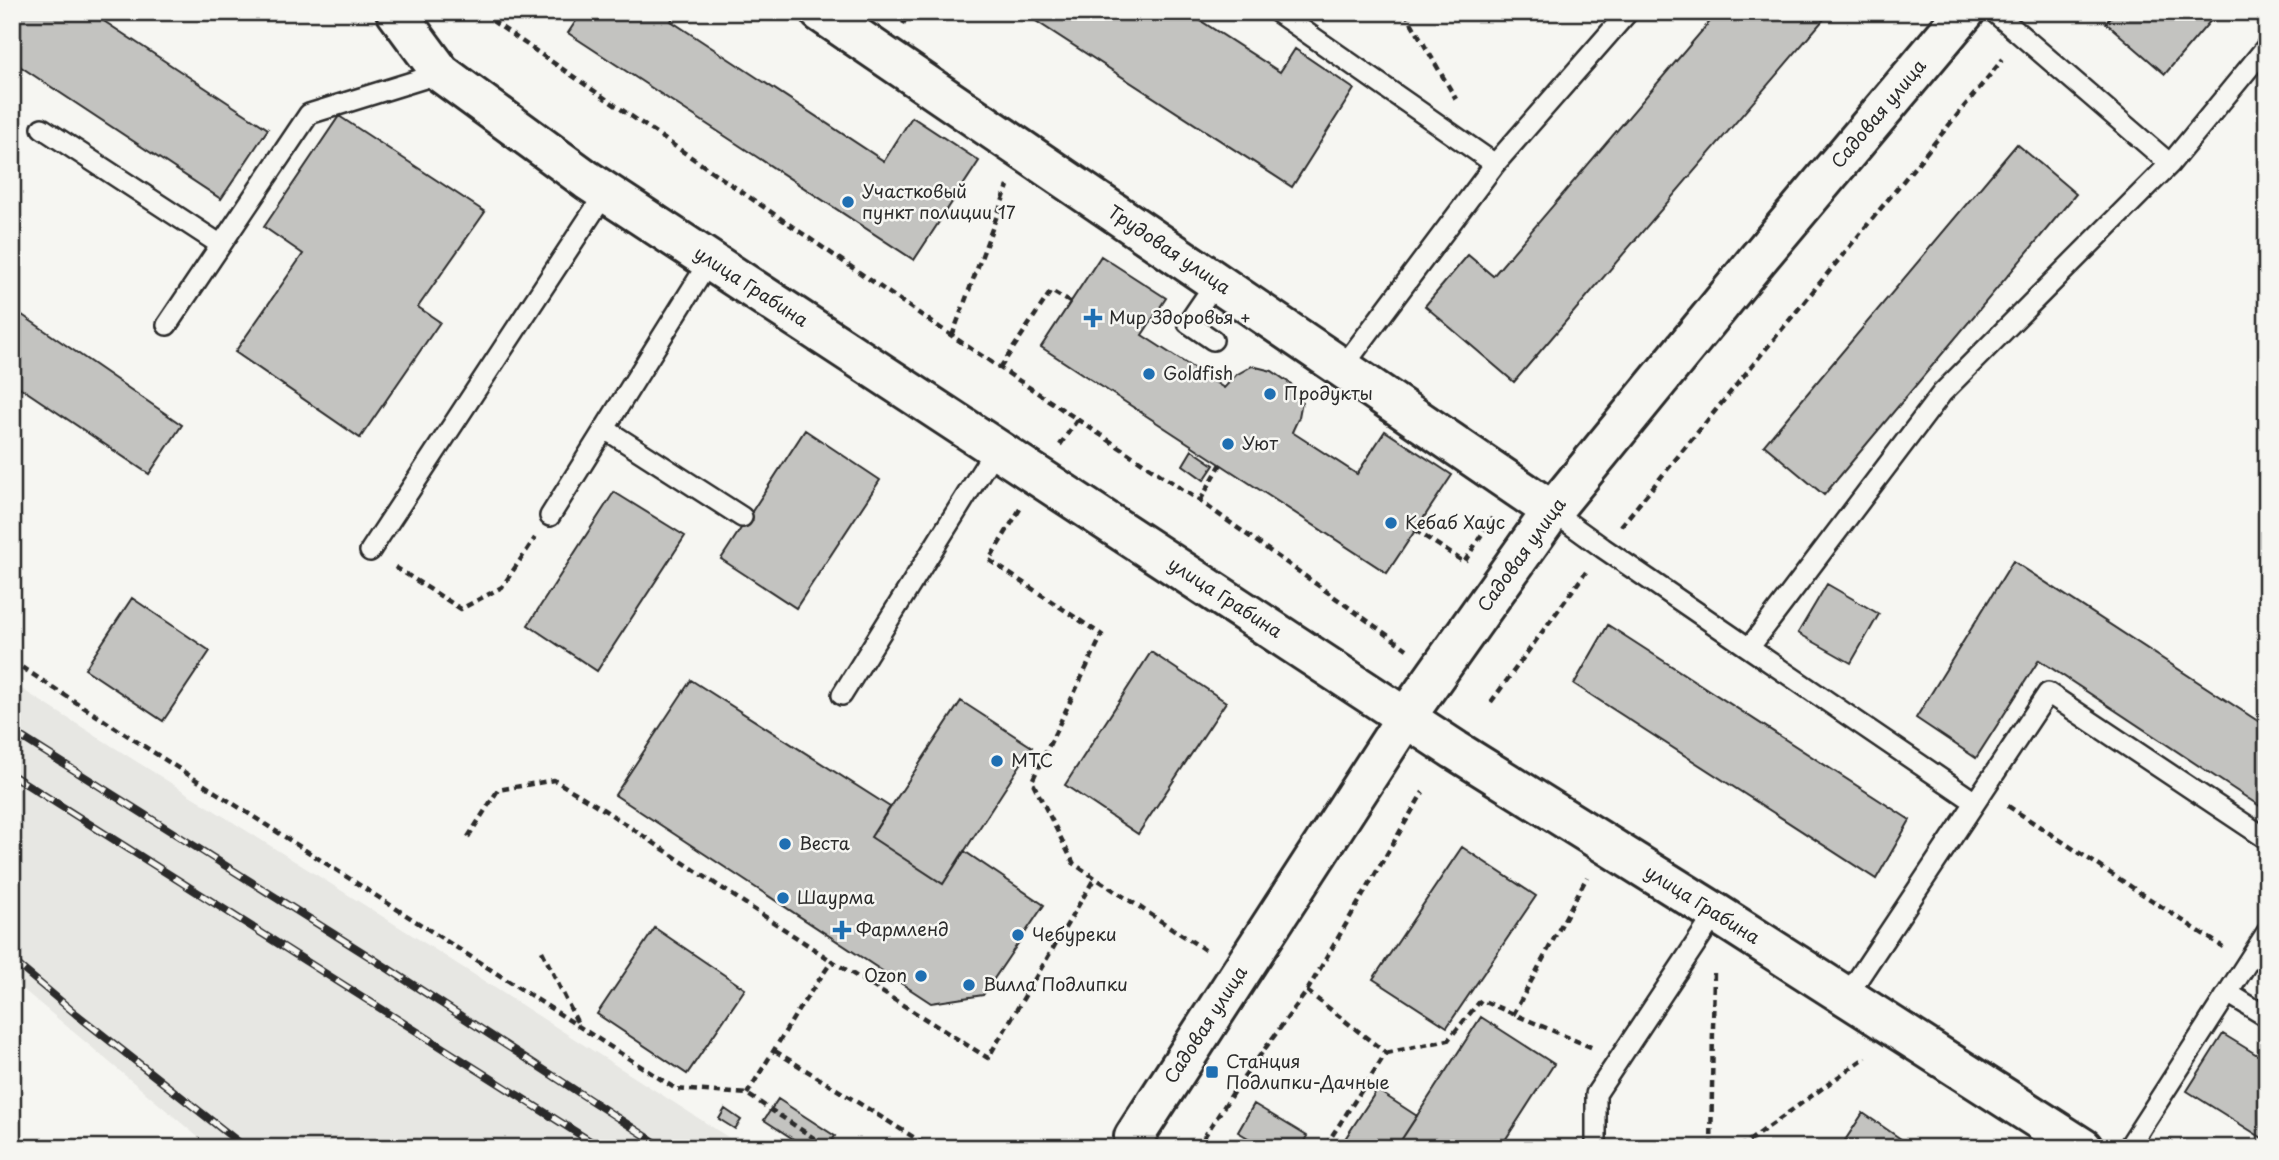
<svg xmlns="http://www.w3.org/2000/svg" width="2279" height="1160" font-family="'Playpen Sans',sans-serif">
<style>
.built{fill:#e7e7e3}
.building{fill:#c3c3c0;stroke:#2b2b2b;stroke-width:2}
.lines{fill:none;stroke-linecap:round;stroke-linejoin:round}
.service-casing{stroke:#2b2b2b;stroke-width:24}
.minor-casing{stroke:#2b2b2b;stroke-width:44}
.tertiary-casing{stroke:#2b2b2b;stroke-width:44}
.path{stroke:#2b2b2b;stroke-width:4.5;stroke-dasharray:7 5;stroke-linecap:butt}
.service{stroke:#f6f6f2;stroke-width:19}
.minor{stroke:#f6f6f2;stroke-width:38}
.tertiary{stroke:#f6f6f2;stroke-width:38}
.rail-casing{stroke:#2b2b2b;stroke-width:8}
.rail{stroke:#f6f6f2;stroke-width:5;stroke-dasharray:16;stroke-linecap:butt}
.poi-dot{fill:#1f6fb2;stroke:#f6f6f2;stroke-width:2.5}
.labels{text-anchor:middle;stroke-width:5;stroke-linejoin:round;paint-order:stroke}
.street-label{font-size:18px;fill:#2b2b2b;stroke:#f6f6f2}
.poi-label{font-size:18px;fill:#2b2b2b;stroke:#f6f6f2;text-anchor:start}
</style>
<rect width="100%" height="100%" fill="#f6f6f2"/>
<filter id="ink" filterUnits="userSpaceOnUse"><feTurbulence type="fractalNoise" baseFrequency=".0143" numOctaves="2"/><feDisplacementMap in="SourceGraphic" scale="14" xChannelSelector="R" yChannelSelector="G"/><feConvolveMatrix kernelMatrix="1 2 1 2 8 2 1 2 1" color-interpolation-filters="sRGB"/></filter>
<g filter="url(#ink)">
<path class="built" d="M12,683l411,259 322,206h-534l-199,-168z"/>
<path class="building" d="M12,12h78l178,117 -47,70 -209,-138z
M582,12h95l-6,9 213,140 28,-44 67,44 -65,99 -346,-227z
M1022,12h165l93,60 15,-23 59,40 -62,98z
M1718,12h112l-316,370 -89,-76 43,-51 25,21z
M2115,12h103l-53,62 -59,-51z
M12,61l8,5 -8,11z
M339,116l146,96 -67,95 22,15 -80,116 -125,-86 68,-98 -39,-27z
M2017,144l59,50 -252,301 -60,-50z
M1101,256l65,42 -24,37 82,53 12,-13 16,-9 20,5 19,13 11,17 -3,16 -7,15 65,42 28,-43 67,44 -65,98 -346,-226z
M12,308l170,117 -33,49 -137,-92z
M805,430l75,50 -84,128 -75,-49z
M1192,450l22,15 -10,15 -21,-15z
M614,492l71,44 -88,135 -69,-46z
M2013,561l254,166v84l-228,-151 -63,98 -60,-40z
M1827,584l52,30 -28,49 -53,-30z
M132,598l78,53 -47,70 -78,-52z
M1608,625l302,195 -34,59 -302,-195z
M1151,652l75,50 -88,132 -73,-49z
M691,680l199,127 -19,30 72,47 21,-33 80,54 -61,90 -52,8 -316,-208z
M961,701l71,46 -89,137 -72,-47z
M1462,847l74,49 -89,131 -74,-48z
M655,928l90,61 -58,85 -90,-60z
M1481,1017l73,47 -54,84h-104z
M2223,1034l44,27v80l-80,-50z
M1377,1090l40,26 -21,32h-57z
M778,1099l57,37 -8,12h-20l-43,-28z
M1254,1104l53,32 -7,12h-35l-27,-16z
M725,1109l16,11 -6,9 -16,-10z
M1863,1113l51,35h-74z"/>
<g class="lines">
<defs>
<path id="service" d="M1277,12l218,152 -153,204
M1994,12l176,152 97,-118
M42,128l179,117
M1495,164l133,-152
M167,325l142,-211 132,-41
M1213,340l-25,-17 28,-41
M605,429l137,88
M1552,511l51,37 146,100 193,-255 228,-229
M550,516l160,-256
M370,551l236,-359
M1749,648l226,154
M842,695l154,-247
M2228,993l39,24
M1846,997l202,-304 219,146
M1596,1148v-54l120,-181
M2128,1148l139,-216"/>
<path id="minor" d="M396,12l45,61 146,107 868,570 261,163 367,235
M820,12l732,499"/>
<path id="tertiary" d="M1134,1137l272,-420 146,-206 205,-251 208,-248"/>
</defs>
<use href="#service" class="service-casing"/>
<use href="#minor" class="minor-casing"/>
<use href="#tertiary" class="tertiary-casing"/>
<path class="path" d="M492,12l-4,6 464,318 248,165 207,148
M1405,12l51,87
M903,24l6,-12
M952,336l56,-150
M1000,368l51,-77 19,11
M1060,445l17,-25
M1200,501l21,-37
M1020,509l-31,51 113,75 -70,146 42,83 134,88
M1621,526l382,-467
M1415,530l49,32
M1465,561l27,-43
M395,567l66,42 41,-22 33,-49
M12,661l664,428 71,5 82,54
M1491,702l95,-130
M2008,806l215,141
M468,837l30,-47 56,-10 47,28 231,153
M542,951l37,75
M1307,991l79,62 -62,95
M1513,1015l74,-138
M775,1051l156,97
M1386,1053l62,-13 33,-40 112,48
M747,1094l52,-85 33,-48 156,97 106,-179
M1197,1148l37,-57 73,-100 116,-199
M1711,1148l3,-178
M1739,1148l127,-91"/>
<use href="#service" class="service"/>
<use href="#minor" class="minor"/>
<use href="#tertiary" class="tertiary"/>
<defs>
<path id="rail" d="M12,731l366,231 286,186
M12,775l589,373
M12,960l64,54 170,134"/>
</defs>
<use href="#rail" class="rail-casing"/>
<use href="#rail" class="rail"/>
</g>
</g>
<g class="poi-dot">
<circle cx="848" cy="202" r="7"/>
<path d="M1089.5 307.5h7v7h7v7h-7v7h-7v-7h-7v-7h7z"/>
<circle cx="1149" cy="374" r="7"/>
<circle cx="1270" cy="394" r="7"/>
<circle cx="1228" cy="444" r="7"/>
<circle cx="1391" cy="523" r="7"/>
<circle cx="997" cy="761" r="7"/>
<circle cx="785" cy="844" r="7"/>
<circle cx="783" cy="898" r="7"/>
<path d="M838.5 919.5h7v7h7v7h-7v7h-7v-7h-7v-7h7z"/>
<circle cx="1018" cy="935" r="7"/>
<circle cx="921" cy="976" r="7"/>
<circle cx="969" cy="985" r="7"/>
<rect x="1205" y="1065" width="14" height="14" rx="3.5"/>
</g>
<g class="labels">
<g class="street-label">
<text transform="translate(1879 114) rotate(-50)" y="6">Садовая улица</text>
<text transform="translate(1169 250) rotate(34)" y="6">Трудовая улица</text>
<text transform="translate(751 287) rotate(33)" y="6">улица Грабина</text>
<text transform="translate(1522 555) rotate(-54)" y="6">Садовая улица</text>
<text transform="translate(1225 598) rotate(33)" y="6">улица Грабина</text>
<text transform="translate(1702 905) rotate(32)" y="6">улица Грабина</text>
<text transform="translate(1206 1025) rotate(-57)" y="6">Садовая улица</text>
</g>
<g class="poi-label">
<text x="862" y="198">Участковый<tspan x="862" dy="21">пункт полиции 17</tspan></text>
<text x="1109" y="324">Мир Здоровья +</text>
<text x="1163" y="380">Goldfish</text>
<text x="1284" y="400">Продукты</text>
<text x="1242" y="450">Уют</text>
<text x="1405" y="529">Кебаб Хаус</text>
<text x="1011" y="767">МТС</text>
<text x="799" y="850">Веста</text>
<text x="797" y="904">Шаурма</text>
<text x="856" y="936">Фармленд</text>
<text x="1032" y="941">Чебуреки</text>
<text x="907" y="982" text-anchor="end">Ozon</text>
<text x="983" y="991">Вилла Подлипки</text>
<text x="1226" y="1068">Станция<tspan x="1226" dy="21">Подлипки-Дачные</tspan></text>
</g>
</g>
<rect width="2279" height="1160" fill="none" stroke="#f6f6f2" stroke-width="42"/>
<rect x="21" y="21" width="2237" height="1118" fill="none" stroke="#2b2b2b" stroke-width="2.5" filter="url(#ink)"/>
</svg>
